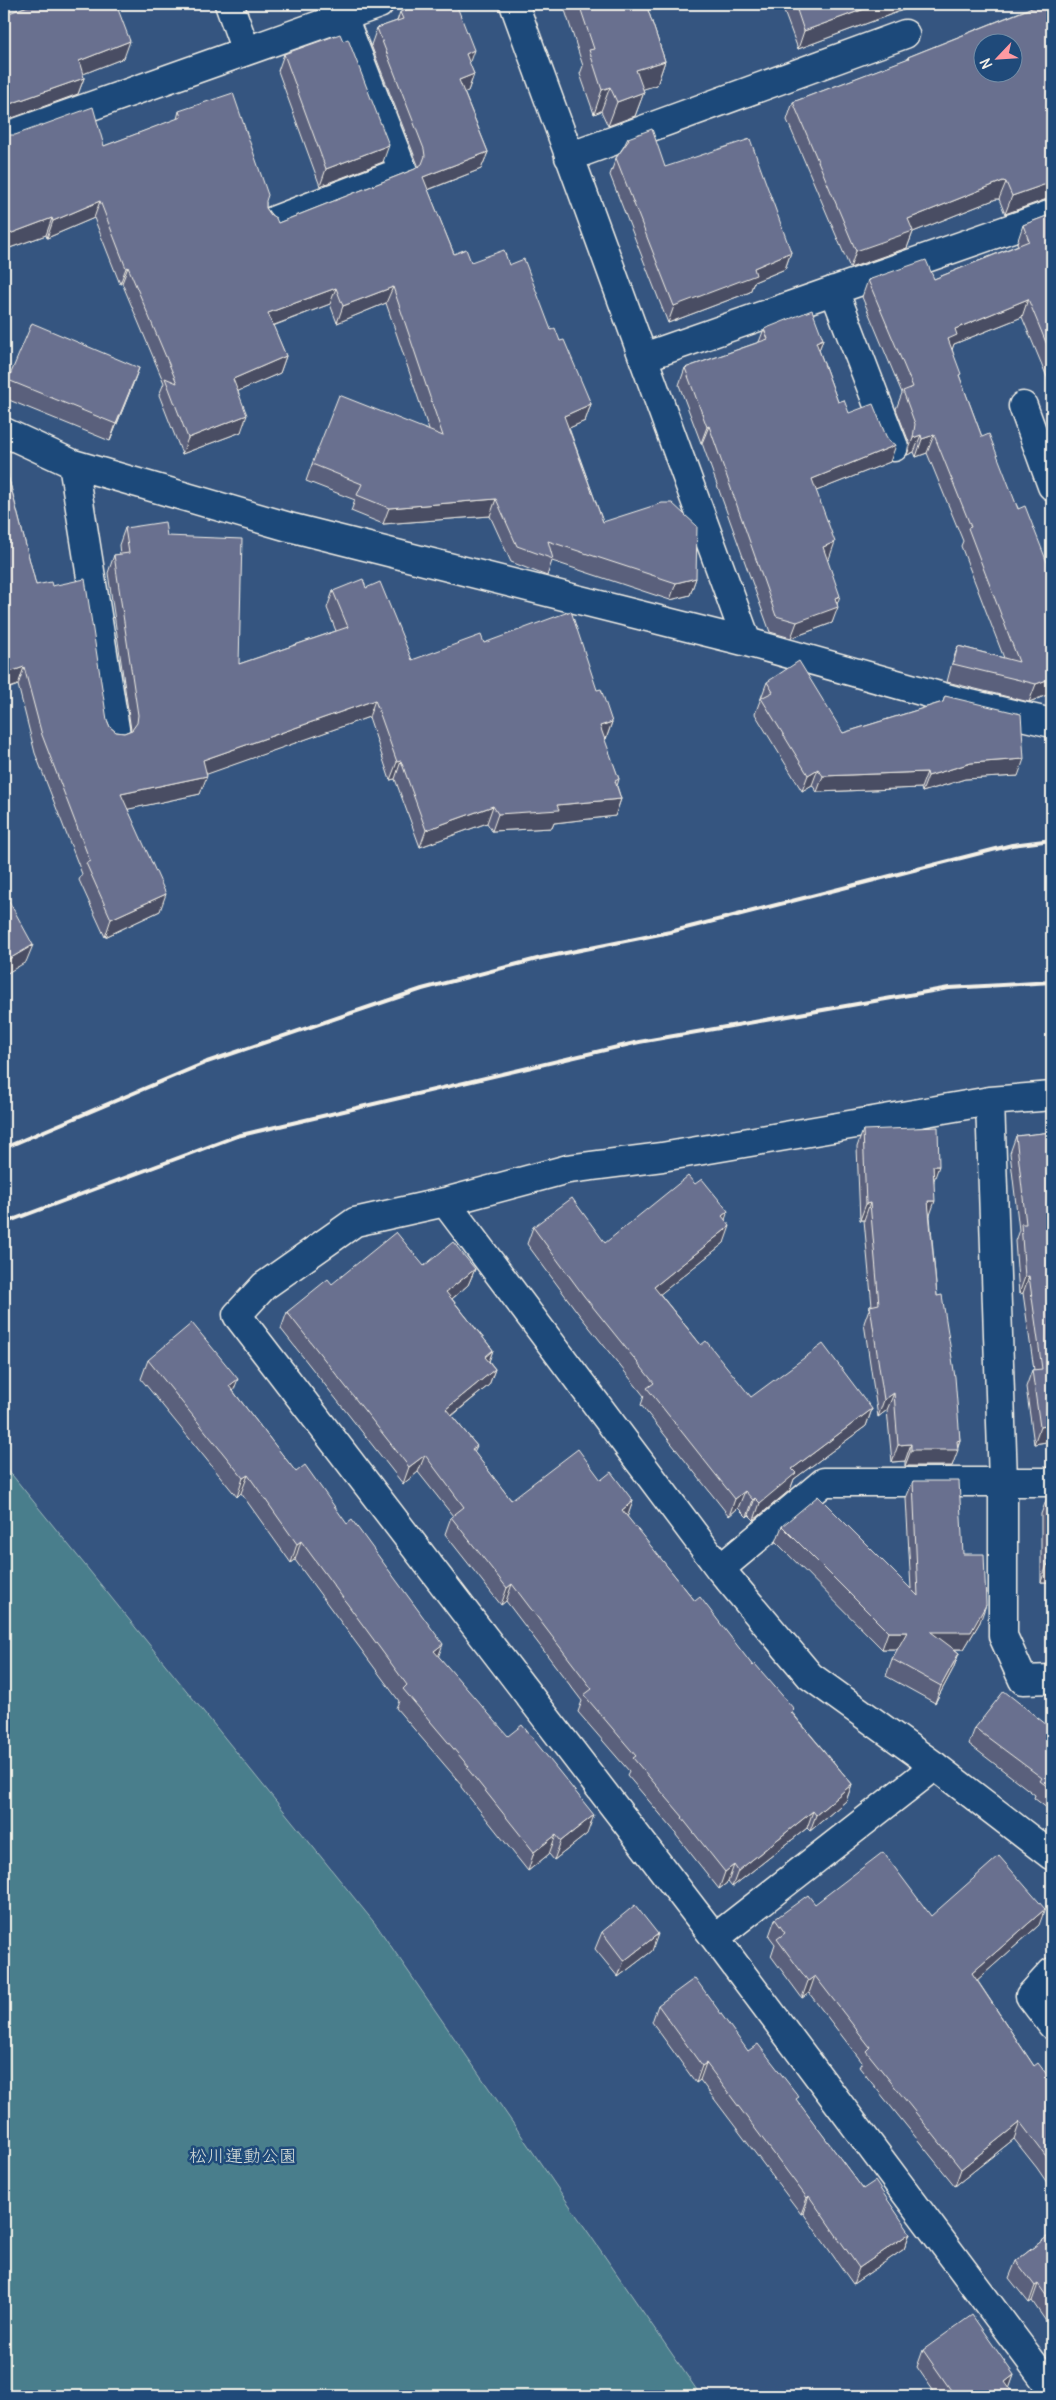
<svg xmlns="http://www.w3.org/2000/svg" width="1056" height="2400" font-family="Delius,'Klee One',sans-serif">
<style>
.green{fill:#497e8c;stroke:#9eb8ba}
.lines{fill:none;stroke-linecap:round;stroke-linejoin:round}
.street-casing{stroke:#f4f1e8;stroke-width:31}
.street{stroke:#1f4a7a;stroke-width:28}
.rail{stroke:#f4f1e8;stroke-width:4}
.wall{fill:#5a607b;stroke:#f4f1e8}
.shaded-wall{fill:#4a4e64;stroke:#f4f1e8}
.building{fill:#69708f;stroke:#f4f1e8;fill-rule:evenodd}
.labels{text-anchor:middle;stroke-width:5;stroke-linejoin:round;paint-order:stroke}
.park-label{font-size:18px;fill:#dae0da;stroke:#1f4a7a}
</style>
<rect width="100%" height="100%" fill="#355580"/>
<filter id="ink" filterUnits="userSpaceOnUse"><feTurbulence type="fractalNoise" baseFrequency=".02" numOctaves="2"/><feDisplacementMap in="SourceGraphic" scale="10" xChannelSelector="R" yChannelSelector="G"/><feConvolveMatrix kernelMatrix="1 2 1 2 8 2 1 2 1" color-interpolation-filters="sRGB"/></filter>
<g filter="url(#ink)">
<path class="green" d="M4,1465l373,461 324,470h-697z"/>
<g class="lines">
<defs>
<path id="street" d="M229,4l17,47
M514,4l233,638
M4,137l375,-133
M569,157l336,-123
M275,220l128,-49 -60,-154
M834,290l60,157
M644,357l408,-143
M1023,406l29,80
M4,432l69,32 216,63 458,115 210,59 95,22
M73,464l43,271
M1052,1096l-62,5 -328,56 -94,12 -123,33 -90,20 -91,64 -27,29 478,623 337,451
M990,1101l13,380v155l20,44 29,-1
M445,1202l275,367 90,107 125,90 117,90
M720,1569l104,-87h228
M715,1938l220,-172
M1052,1972l-22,24 22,29"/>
</defs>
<use href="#street" class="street-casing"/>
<use href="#street" class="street"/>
<path class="rail" d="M4,1148l203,-86 215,-73 119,-31 129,-26 342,-87 40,-5
M4,1223l233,-87 402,-94 310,-54 103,-6"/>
</g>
<path class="wall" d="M24,4h92l8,54 -41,16 1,4 -6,16 -74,27v-106l21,-8z
M563,4h83l19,57 -8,24 -14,4 1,3 -9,24 -27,10 -7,-15 -7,3 -14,-40 3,-8z
M770,4h149l-121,45 -16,-43 -10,4z
M1034,4h18v195h-5l-42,15 -6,-15h-3l-83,33 -6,16 -57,20 -63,-148 6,-18 114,-43 1,-2 127,-51z
M400,12l69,51 5,11 -6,17 -4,1 24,60 -7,17 -53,21 26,64 17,8 38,3 42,65 9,11 31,63 -6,17 -16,7 34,94 93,56 -6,17 -20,5 -118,-39 -5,15 -36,-14 -21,-46 -107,8 -32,-13 4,-11 -49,-19 6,-17 117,-34 -43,-127 -49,20 -7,-19 -57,22 13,30 -6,17 -42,18 3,41 -59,22 -23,-59 5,-12 -42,-100 -2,1 -26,-66 -47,20 -1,-3 -42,15v-116l3,1 97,11 73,-27 2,-8 87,91v6l12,15 137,-54 3,-2v-2l-47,-120 6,-17 20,-7z
M284,54l99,108 -63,24 -42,-115z
M628,138l37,29 126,85 -6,17 -31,13 -4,10 -82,31 -58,-148 6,-17 8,-12z
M1052,214v175l-30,-72 -68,27 -2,5 8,29 22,59 70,138v118l-23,9 -82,-20 5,-19 6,-17 46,12 -43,-112 2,-5 -36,-88 -11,4 -2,-5 -7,3 2,-13 -13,-33 6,-16 -40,-96 6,-17 66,-1 84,-34 -1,-2 6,-18z
M764,329l59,10 -4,11 19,52 11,11 41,49 -74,29 13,68h-2l10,46 -5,18 -41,15 -21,-6 -68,-189h-1l-22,-58 6,-17 74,-26z
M8,380l125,4 -23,57 -106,-43v-5z
M4,451l2,17 30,117 16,1 58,141 6,5 8,1 7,-3 -23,-157 6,-18h6l-1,-10 6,-17 42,8 72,128 97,-33 -9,-23 6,-17 33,-3 46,72 72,-17 113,47 15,32 -6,17 -2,1 15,39 -2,7 4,13 -6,17 -61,7 -2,5 -60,3 -5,-8 -67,24 -25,-68 -5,1 -21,-63 -163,57 -6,20 -72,15 32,102 -55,26 -26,-57 3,-6 -47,-121 -17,-68 -14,5z
M767,682l76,51 100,-31 2,-6 73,80 -53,3 -43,13 -1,-4 -104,4 -5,-7 -10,6 -47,-77z
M863,1130l71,51 -4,35 7,80 23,144 -8,26h-47v-5l-13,1 -5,-52 -9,7 -14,-94 6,-17h2l-8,-86h-4l-3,-73z
M1052,1132v309l-18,3 -8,-57 6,-17h2l-11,-77 -4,1 -4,-53 4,-11 -9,-77 6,-17z
M725,1219l-1,24 -64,51 41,51 50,52 121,12 -6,17 -72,53 -4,11 -36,30 -5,-5 -2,2 -9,-9 -9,8 -88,-111 3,-9 -66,-83 -51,-69 6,-17 72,16z
M424,1266l51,3 -7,16 -16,14 41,51 -4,11 6,8 -6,16 -37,31 25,30 -3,6 37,48 90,-20 32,21 -6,16 68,84 58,65 99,118 -6,17 -36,30 -3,-3 -75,59 -4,-5 -9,7 -43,-54v-2l-49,-58 2,-4 -51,-59 4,-11 -76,-100 -5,4 -56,-71 6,-17 2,-1 -35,-44 -15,12 -122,-155 6,-17 45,-28z
M148,1360l85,31 205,265 149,178 -33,26 -5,-6 -21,17 -67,-84v-3l-65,-76 3,-7 -104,-141 -4,3 -50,-70 -4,4 -96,-118z
M913,1481l50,73 17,68 -16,27h-10l5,4 -6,16 -18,34 -49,-27 6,-17 6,-10h-16l-106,-107 6,-16 129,63 -5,-91z
M1047,1498h5v151h-2l1,-67h-10v-68z
M975,1728l77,1v83l-18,-14 1,-3 -66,-51z
M815,1904l116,12 108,9 -62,55 57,86 18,15v109l-15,-22 -23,-29 -59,47 -96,-119 3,-5 -53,-69 -7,5 -31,-42 4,-12 -6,-8 6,-17z
M602,1932l50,19 -34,26 -23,-28z
M658,2005l90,46 49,50 66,88 47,44 -6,16 -51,35 -50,-71 -2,1 -101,-134 -4,3 -44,-61z
M1052,2233v97l-20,-29 -3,2 -20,-25 7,-17z
M923,2350l91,25 -5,13 6,8h-78l-20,-29z"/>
<path class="shaded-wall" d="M775,4h8l-1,2 -10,4z
M878,4h41l-121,45 6,-18z
M130,41l-6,17 -51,20 6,-17z
M474,50l-6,17 -2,-13z
M665,61l-8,24 -29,9 8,-24z
M474,74l-6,17 -15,6 6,-17z
M84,78l-6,16 -74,27v-15z
M610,87l-9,24 -7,3 8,-24z
M644,92l-9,24 -27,10 9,-24z
M389,145l-6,17 -63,24 6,-17z
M488,152l-7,17 -64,25 6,-17z
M1003,181l3,1 -7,17h-3l-83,33 -6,16 -57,20 6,-17 52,-32z
M1052,182v17h-5l-42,15 7,-18z
M100,201l-6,17 -47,20 6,-17z
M52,218l-6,17 -42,15v-14z
M791,252l-6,17 -31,13 -4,10 -82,31 6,-17 80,-38z
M128,267l-6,16 -2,1 6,-16z
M393,287l-7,16 -49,20 6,-17z
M336,288l-6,16 -69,26 7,-17z
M1028,299l-6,18 -68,27 -3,9 -3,-14 7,-10z
M7,316l-3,8v-7z
M823,339l-6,17 -1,-14z
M286,356l-6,17 -53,23 6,-17z
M139,368l-6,16 -23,57 6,-17z
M591,404l-6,17 -27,12 6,-17z
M247,415l-6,17 -59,22 6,-16z
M709,426l-7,17h-1l6,-16z
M921,435l-7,17 -7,3 6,-17z
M934,435l-7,18 -11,4 6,-18z
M896,445l-6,17 -84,33 6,-16z
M496,499l-6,17 -107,8 6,-16z
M835,542l-6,17 -12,4 6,-16z
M696,578l-6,17 -20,5 6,-17z
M840,596l-4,11h2l-6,16 -41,15 6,-16 38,-24z
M24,667l-6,18 -14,5v-16z
M1052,678v15l-23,9 7,-18z
M375,700l-6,17 -173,61 7,-18z
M612,722l-6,17 -13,5 7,-18z
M1024,759l-6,17 -53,3 -43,13 6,-16 43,-13z
M401,761l-6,18 -5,1 7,-18z
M818,769l-6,16 -10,6 6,-16z
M927,772l-6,16 -104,4 6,-16z
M207,776l-7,18 -85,18 6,-18z
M621,799l-6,17 -61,7 -2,5 -60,3 6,-17 59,-9z
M493,806l-6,17 -67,24 6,-17z
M166,894l-6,17 -55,26 6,-18z
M33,945l-7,17 -22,13v-13z
M933,1166h6l-6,17z
M928,1201h7l-6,17z
M870,1203l-6,17h-4l6,-16z
M728,1211l-6,17v-12z
M730,1226l-6,17 -76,61 6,-17z
M475,1269l-7,16 -28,24 6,-17z
M1029,1276l-6,17 -4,1 6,-17z
M493,1350l-6,17 -2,-10z
M495,1369l-6,16 -49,40 6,-16z
M238,1379l-7,18 -2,-11z
M894,1393l-7,17 -9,7 6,-17z
M872,1409l-6,17 -72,53 -4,11 -36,30 6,-17 32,-34z
M1052,1425v16l-18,3 6,-17z
M960,1440l-4,10h2l-6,16h-47l6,-16z
M911,1444l-6,17 -13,1 6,-17z
M425,1455l-7,17 -15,12 6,-17z
M248,1475l-7,18 -4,4 6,-19z
M745,1491l-7,17 -9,8 6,-17z
M755,1498l-6,17 -2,2 6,-17z
M633,1501l-6,17 -5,-8z
M301,1541l-6,19 -4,3 6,-19z
M1047,1565h5v12l-1,5h-10z
M512,1584l-6,17 -5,4 6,-17z
M986,1605l-6,17 -16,27h-39l6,-17z
M888,1632h19l-6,17h-19z
M443,1644l-7,19 -2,-12z
M959,1653l-6,16 -18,34 6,-17z
M852,1784l-6,17 -36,30 6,-16z
M813,1811l-6,17 -75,59 6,-16z
M594,1815l-7,19 -33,26 7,-19z
M556,1835l-7,19 -21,17 6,-19z
M734,1865l-6,17 -9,7 6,-17z
M1045,1909l-6,16 -73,65 6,-17z
M658,1934l-6,17 -34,26 6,-16z
M815,1976l-6,17 -7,5 6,-17z
M706,2063l-6,17 -4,3 6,-17z
M1020,2122l-6,17 -59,47 6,-17z
M809,2196l-6,17 -2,1 6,-16z
M910,2233l-6,16 -51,35 6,-16z
M1038,2284l-6,17 -3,2 6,-17z
M1014,2375l-6,17 -3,-10z"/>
<path class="building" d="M33,4h83l14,37 -51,20 5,17 -80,28v-91z
M423,4h33l18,46 -8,4 8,20 -15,6 29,72 -65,25 31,77 12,-5 5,13 33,-12 5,15 15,-6 27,71 4,-2 5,13 4,-1 27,64 -27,12 39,106 59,-19h10l25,23 -1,52 -20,5 -128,-42 5,18 -36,-13 -21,-47 -107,9 -32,-13 5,-11 -50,-20 27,-69 104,41 -50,-149 -50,19 -7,-18 -68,25 18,43 -53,23 14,36 -59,23 -23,-60 12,5 -49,-116 -2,1 -26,-67 -47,20 -1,-3 -48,18v-102l3,1h8l78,-28 11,39 77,-29 -2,-6 54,-18 35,102 -2,6v7l5,7 5,3 2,5 137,-54 7,-5 3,-8 -1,-7 -47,-121 26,-9 -3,-7z
M579,4h67l19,57 -29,9 8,22 -27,10 -7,-15 -8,3 -13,-40 5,-1z
M795,4h83l-74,27z
M1041,4h11v178l-40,14 -6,-14 -3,-1 -95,38 5,12 -57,20 -63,-149 116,-44 -1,-1zM984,42h30v30h-30z
M340,34l3,7 5,-2 41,106 -63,24 -42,-115z
M652,129l13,38 85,-28 41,113 -37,16 2,7 -82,31 -58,-148 13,-18 -1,-2z
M1052,214v143l-24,-58 -73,30 2,6 -9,4 13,35 -2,1 23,62 7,-3 29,75 7,-3 27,69v103l-16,6 -83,-20 5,-18 61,16 -51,-134 3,-1 -37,-92 -12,4 -1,-4 -8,3 2,-14 -12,-33 10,-4 -45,-107 58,-20 8,19 95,-38 -6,-16z
M4,307l3,9 -3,1z
M812,310l11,29 -7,3 22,60 6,-2 5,13 24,-9 13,32 4,6 6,3 -84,34 23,63 -12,5 17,49 -5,2 3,9 -41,15 -21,-6 -67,-190 -2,1 -22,-59 83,-29 -4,-10z
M32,323l107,45 -23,56 -108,-44z
M4,451l4,12 -3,1 31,121 15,-3 1,4 33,-7 22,141 3,7 6,5 8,1 8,-3 5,-7 1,-8 -24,-160 15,-2 -4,-25 40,-6 2,14 75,3 -3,125 109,-37 -15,-36 30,-12 3,9 14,-6 32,78 69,-25 3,8 87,-32 26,79 4,-1 11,33 -12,4 19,53 -4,2 6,18 -64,6 2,5 -61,4 -5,-8 -67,24 -25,-69 -4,1 -22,-62 -172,60 4,16 -86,18 45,100 -55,25 -25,-56 4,-2 -48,-126 -18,-68 -20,7z
M799,661l44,72 100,-31 2,-6 76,18 3,45 -53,4 -43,13 -1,-4 -104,4 -5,-7 -10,6 -47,-77 12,-6 -6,-10z
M4,892l29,53 -29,17z
M938,1127l1,39h-6l2,35h-7l9,95 5,-1 13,82 5,63 -3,1 1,9h-47v-6l-13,1 -4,-52 -10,7 -14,-94 9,-2 -9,-101 -4,1 -3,-74z
M1052,1132v293l-12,2 -8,-57 10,-1 -13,-93 -4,1 -4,-53h5l-10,-88z
M688,1176l7,8 7,-5 26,32 -6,5 8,10 -76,61 47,58 5,-4 45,56 72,-53 49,65 -80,60 4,4 -36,30 -5,-5 -2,2 -8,-9 -10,8 -88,-111 7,-5 -70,-87 -51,-69 39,-29 33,45z
M396,1232l28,34 29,-24 22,27 -29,23 47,58 -8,7 10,12 -49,40 31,37 -5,3 39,51 67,-51 23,31 10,-8 22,29 -11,9 73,91 5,-4 53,69 2,-2 39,45 -3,3 61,72 -36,31 -3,-4 -75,60 -4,-6 -9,7 -43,-54 1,-1 -50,-59 3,-2 -52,-61 8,-6 -80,-105 -5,4 -56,-71 13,-10 -39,-52 -16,12 -122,-155 41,-33 4,5z
M192,1323l46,56 -9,7 67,86 9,-7 42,59 5,-4 91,124 -9,7 74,85 14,-11 72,90 -33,26 -5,-6 -22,17 -67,-84 2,-1 -66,-78 4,-4 -106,-144 -4,3 -49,-69 -5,3 -95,-118z
M913,1481h46l4,73h21l2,51 -15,27h-40l28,21 -18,33 -49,-27 15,-27h-19l-106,-106 36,-30 100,100z
M1047,1498h5v67h-5z
M1004,1691l48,38v61l-12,-9 2,-3 -67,-50z
M883,1852l48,64 68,-60 46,53 -73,64 62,93 4,-3 14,18v83l-32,-42 -59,47 -95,-118 4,-4 -55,-71 -7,5 -31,-42 8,-6 -10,-14 33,-24 7,9z
M635,1905l23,29 -34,27 -22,-29z
M695,1978l53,73 10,-7 41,53 -3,2 67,90 12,-8 35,52 -51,35 -50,-72 -2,2 -101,-135 -4,3 -44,-61z
M1052,2233v71l-14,-20 -3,2 -19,-25z
M972,2315l42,60 -9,7 10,14h-60l-32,-46z"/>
</g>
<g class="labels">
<g class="park-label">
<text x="243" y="2162">松川運動公園</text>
</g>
</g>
<rect width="1056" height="2400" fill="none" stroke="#1f4a7a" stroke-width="20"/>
<rect x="10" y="10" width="1036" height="2380" fill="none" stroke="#f4f1e8" stroke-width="2" filter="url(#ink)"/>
<g transform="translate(998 58) rotate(245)"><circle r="24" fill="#1f4a7a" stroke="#748da6"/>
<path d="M0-4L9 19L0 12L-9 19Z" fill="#ff9aa2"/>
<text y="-8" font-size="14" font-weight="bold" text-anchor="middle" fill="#f4f1e8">N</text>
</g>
</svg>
